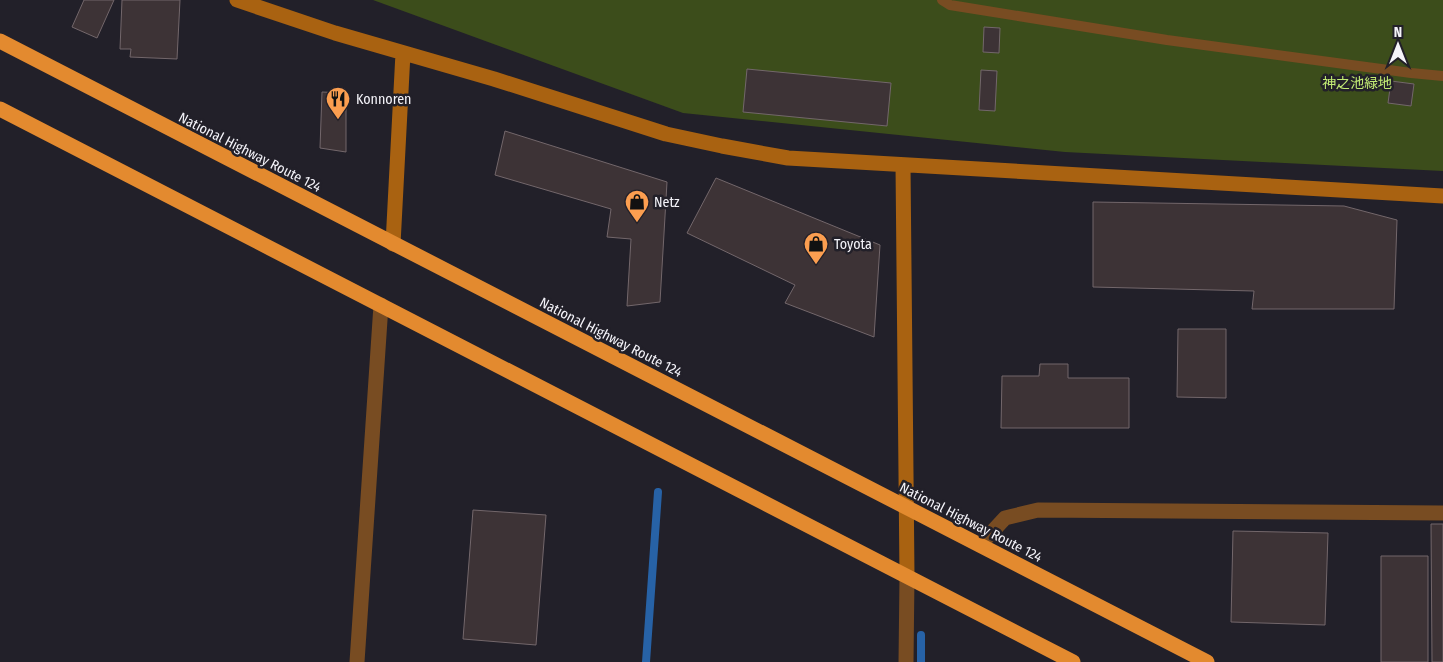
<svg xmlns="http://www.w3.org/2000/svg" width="1443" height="662" font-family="'Fira Sans Condensed','Noto Sans JP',sans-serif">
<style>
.green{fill:#3c4d1b}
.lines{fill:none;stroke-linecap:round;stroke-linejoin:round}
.stream{stroke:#2762a6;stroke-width:8}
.building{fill:#3d3336;stroke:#73676b}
.lane{stroke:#784c22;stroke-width:10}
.street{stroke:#784c22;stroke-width:15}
.secondary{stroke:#a96211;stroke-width:15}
.highway{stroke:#e38a2f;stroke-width:15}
.labels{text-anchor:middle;stroke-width:5;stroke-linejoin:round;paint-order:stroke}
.park-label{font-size:14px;fill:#c2eb74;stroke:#222029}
.poi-label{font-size:14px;fill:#f5f4fa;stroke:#222029;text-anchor:start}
.street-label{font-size:14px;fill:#f5f4fa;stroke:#222029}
</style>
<rect width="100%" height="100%" fill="#222029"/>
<path class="green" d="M373,0h1070v171l-378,-19 -382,-39z"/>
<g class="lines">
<path class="stream" d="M646,662l12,-170
M921,662v-27"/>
</g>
<path class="building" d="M84,0h30l-17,38 -25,-11z
M122,0h58l-3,59 -47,-2 1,-8h-11z
M984,27l16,1 -1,25 -16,-1z
M747,69l144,14 -4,43 -144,-14z
M981,70l16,1 -2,40 -16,-1z
M1391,81l23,3 -3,22 -23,-3z
M322,92l24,1v59l-26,-4z
M505,131l162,51 -7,120 -33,4 4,-67 -24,-2 4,-28 -116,-34z
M716,178l164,67 -6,92 -89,-34 10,-18 -108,-52z
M1093,202l251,4 53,14 -3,89h-142l2,-18 -161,-4z
M1178,329h48v69l-49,-1z
M1040,364h28v14h61v50h-128l1,-52h37z
M473,510l73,5 -10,130 -73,-6z
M1431,524h12v138h-11z
M1233,531l95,2 -3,92 -94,-3z
M1381,556h47v106h-47z"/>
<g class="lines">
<path class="lane" d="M942,0l8,5 217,35 244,33 32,3"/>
<path class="street" d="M980,545l25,-27 33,-8 405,3
M357,662l24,-357
M906,662l1,-86"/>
<path class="secondary" d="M237,0l98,33 159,46 172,55 56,12 66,12 655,38
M903,165l4,411
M393,244l10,-191"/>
<path class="highway" d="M0,41l1207,621
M0,109l1073,553"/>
</g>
<defs>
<symbol id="restaurant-pin" viewBox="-11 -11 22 30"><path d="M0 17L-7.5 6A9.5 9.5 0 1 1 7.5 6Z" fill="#fb9e50" stroke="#222029"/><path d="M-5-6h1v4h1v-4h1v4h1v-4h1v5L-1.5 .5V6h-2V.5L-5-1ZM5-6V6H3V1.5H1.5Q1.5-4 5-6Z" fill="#111"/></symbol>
<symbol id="shop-pin" viewBox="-11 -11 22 30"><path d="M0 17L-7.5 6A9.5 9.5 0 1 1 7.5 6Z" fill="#fb9e50" stroke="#222029"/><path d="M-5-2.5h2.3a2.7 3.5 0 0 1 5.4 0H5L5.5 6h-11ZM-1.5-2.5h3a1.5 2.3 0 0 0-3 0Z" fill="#111"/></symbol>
</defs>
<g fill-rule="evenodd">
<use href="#restaurant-pin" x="324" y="85" width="28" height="38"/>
<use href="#shop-pin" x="623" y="188" width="28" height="38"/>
<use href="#shop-pin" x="802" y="230" width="28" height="38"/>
</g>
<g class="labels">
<g class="park-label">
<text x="1357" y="88">神之池緑地</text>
</g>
<g class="poi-label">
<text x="356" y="104">Konnoren</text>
<text x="654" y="207">Netz</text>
<text x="834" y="249">Toyota</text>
</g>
<g class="street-label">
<text transform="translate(250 152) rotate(27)" y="5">National Highway Route 124</text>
<text transform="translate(611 337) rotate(27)" y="5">National Highway Route 124</text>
<text transform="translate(971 522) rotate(27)" y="5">National Highway Route 124</text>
</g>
</g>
<g transform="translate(1398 45)" stroke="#222029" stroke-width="4" paint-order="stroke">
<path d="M0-4L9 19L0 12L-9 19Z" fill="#f5f4fa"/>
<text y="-8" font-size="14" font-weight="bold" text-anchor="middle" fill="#f5f4fa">N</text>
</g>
</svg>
